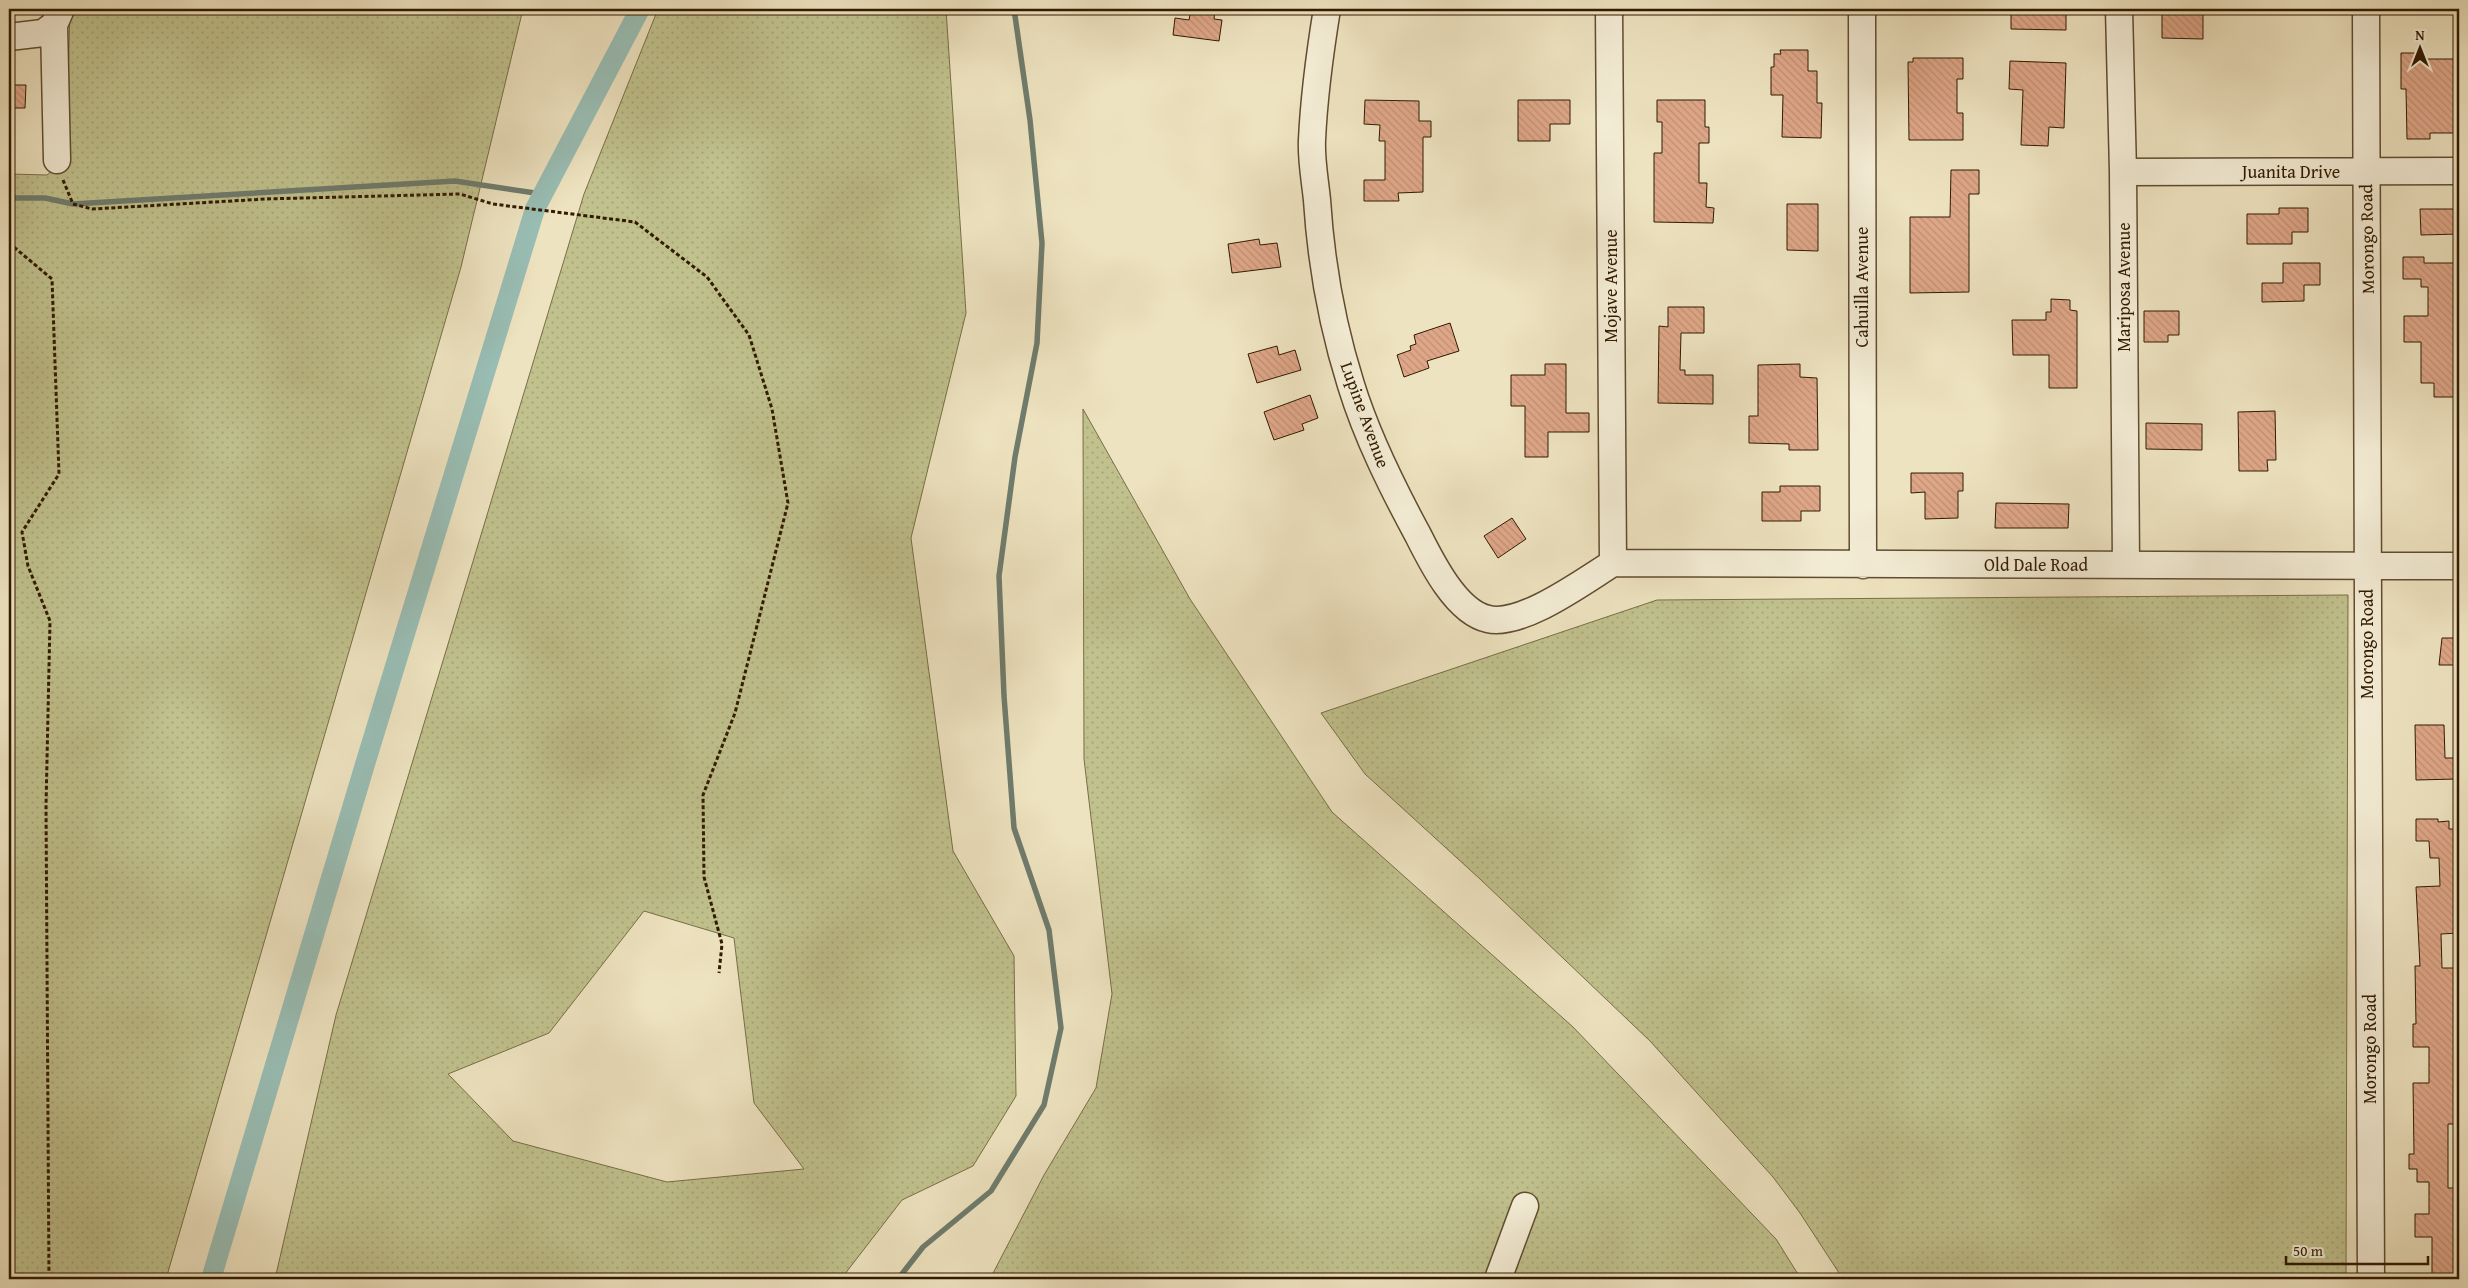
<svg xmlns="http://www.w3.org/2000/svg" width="2468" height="1288" font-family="'Gentium Book Plus',serif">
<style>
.grass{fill:url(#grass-dots);stroke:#786e46;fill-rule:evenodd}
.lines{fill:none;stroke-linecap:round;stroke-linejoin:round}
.stream{stroke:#6f7c6d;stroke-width:5.5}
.canal{stroke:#99beb5;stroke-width:20}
.building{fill:url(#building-back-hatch);stroke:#311a00}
.minor-casing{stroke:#604c30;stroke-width:29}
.path{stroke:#311a00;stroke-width:3;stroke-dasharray:4 2.5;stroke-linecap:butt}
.minor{stroke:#f4edd6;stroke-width:26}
.labels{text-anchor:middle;stroke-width:4.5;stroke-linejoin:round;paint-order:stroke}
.street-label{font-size:18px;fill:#311a00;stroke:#f4edd6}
</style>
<defs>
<pattern id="grass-dots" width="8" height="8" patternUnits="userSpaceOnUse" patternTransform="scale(1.25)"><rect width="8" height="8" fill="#c0c18d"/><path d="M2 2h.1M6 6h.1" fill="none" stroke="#a5a578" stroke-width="1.8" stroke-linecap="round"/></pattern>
<pattern id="building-back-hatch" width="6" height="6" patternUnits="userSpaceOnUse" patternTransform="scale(1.25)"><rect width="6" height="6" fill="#dfa789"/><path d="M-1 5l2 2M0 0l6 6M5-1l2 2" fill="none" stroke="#c08f74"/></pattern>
</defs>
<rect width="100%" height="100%" fill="#eee3c0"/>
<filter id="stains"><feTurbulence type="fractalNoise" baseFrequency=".004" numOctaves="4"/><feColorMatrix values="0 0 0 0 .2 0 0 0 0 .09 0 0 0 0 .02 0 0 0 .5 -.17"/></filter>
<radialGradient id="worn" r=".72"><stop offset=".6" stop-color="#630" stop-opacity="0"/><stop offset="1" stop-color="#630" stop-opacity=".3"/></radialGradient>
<path class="grass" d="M70,9h453l-62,258 -295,1012h-157v-1105l38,1 19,-15z
M658,9h288l20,304 -55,225 42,313 61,105 2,140 -43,70 -71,34 -61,79h-566l61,-264 248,-821zM644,911l90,27 20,165 50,66 -137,13 -154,-41 -65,-67 101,-41z
M1083,409l107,190 142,213 241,215 203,212 25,40h-811l54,-104 52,-87 16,-94 -28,-235z
M2348,595l-2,684h-503l-43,-66 -27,-36 -123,-136 -170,-162 -115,-105 -44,-61 336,-113z"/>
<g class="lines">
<path class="stream" d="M9,198h36l28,6 382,-23 87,13
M898,1279l25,-32 68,-56 53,-86 17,-77 -12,-98 -35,-102 -10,-132 -5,-120 16,-119 22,-114 5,-100 -12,-123 -16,-111"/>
<path class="canal" d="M211,1279l155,-518 169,-552 105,-200"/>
</g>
<path class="building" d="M1191,9l24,1 -1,9 8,1 -3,21 -46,-6 2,-17 14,2z
M2011,9h55v21l-55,-1z
M2162,9h41v30l-41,-1z
M1780,50h28v21h9v32h5l-1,35 -39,-1 1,-42h-12v-28h3v-13h7z
M2401,53h22v6h36v74h-29v6h-23l-1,-50h-5z
M1913,58h50v21h-6v34h6v27h-54l-1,-78h5z
M2010,61l56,2 -2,65 -15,-1 -1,19 -27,-1 2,-55 -14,-1z
M9,85h17l-1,23h-16z
M1365,100l54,1v20h12v16h-8v55l-25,1 1,8h-35v-21h21v-39h-6l1,-16 -16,-1z
M1518,100h52v24h-20v17h-32z
M1657,100h48v27h4v16h-10v40h8l-1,24 8,1 -1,15 -59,-1v-69h8v-31h-5z
M1951,170h28v24h-10v98l-59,1v-76h40z
M1787,204h31v47l-31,-1z
M2279,208h29v24h-16v12h-45v-30h32z
M2420,209h39v25l-38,1z
M1259,239l1,6 17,-2 4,24 -49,6 -4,-29z
M2403,257h21v6h35v28h-5v61h5v45h-25v-14h-13v-41h-17v-26h24v-29h-7v-8h-18z
M2283,263h37v22h-16v16l-42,1v-19h21z
M2051,299l19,1v10l7,1v77h-28v-33h-36l-1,-35h34v-8h5z
M1668,307h36v26h-23l-1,37h5v5h28v29l-55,-1 1,-77 9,1z
M2144,311h35v24h-11v7h-24z
M1450,323l9,28 -32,10 2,7 -25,9 -7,-22 14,-5 -1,-4 6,-2 -2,-9z
M1277,346l2,9 16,-5 6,20 -44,13 -9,-29z
M1545,364h21v49h23v19h-41v25h-23v-51h-14v-31h34z
M1800,364v13l17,1 1,72h-29v-6l-40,-1v-27h9v-51z
M1310,395l8,23 -16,6 2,6 -30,10 -10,-28z
M2275,411l1,49h-9l1,11h-29l-1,-59z
M2146,423l56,1v26l-56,-1z
M1911,473h52v18h-5v27l-33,1v-27l-14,1z
M1780,486h40v25h-19v10h-39v-29h18z
M1996,503l73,1 -1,24h-73z
M1512,518l14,21 -28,19 -14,-22z
M2442,638h17v27h-20z
M2415,725h29l1,33h11v21l-40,1z
M2416,819h22v3l11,-1v8h10v40h-5v41h5v23l-18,1 1,34h17v103h-4v53h-7v64h11v91h-27v-42h-17v-23h14v-32h-12v-13h-8v-15h5l-1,-71h16v-36h-16v-23h3l-1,-58h5l-4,-79 24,-1 -1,-28h-9l-1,-17h-13z"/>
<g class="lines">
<defs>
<path id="minor" d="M1327,9c-7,43 -13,87 -15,131 -1,20 3,40 5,60 4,62 15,125 34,185 16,52 41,102 67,150 13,26 38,77 70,84 34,8 96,-38 125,-56
M1609,9l4,554
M1862,9l1,556
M2119,9l4,163 3,393
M2366,9c2,423 2,847 5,1270
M9,37l34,-4 11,-8
M57,160l-3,-135 7,-16
M2123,172l336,-1
M1613,563l846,3
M1498,1279l27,-73"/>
</defs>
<use href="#minor" class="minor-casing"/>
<path class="path" d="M63,180l10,24 19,5 173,-10 195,-5 33,10 142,18 72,55 42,58 23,74 16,94 -53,210 -32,82 1,82 18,67 -3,29
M9,243l43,36 7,195 -37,58 6,34 22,55 -4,185 3,473"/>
<use href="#minor" class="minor"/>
</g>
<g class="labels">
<g class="street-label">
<text x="2291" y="178">Juanita Drive</text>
<text transform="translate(2367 239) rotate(-91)" y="6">Morongo Road</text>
<text transform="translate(1611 286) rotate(-90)" y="6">Mojave Avenue</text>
<text transform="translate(1862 287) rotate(-90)" y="6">Cahuilla Avenue</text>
<text transform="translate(2124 287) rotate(-90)" y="6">Mariposa Avenue</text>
<text transform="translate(1365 415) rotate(70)" y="6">Lupine Avenue</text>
<text x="2036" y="571">Old Dale Road</text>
<text transform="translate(2367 644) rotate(-90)" y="6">Morongo Road</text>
<text transform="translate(2370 1049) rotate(-90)" y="6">Morongo Road</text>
</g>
</g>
<rect width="2468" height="1288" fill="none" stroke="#eee3c0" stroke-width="30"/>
<rect x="10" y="10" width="2448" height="1268" fill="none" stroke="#311a00" stroke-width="2.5"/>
<rect x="15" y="15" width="2438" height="1258" fill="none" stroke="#311a00"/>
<g transform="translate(2420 48)" stroke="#f4edd6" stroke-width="4" paint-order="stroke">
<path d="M0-4L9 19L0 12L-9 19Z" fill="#311a00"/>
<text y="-8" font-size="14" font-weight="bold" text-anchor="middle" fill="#311a00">N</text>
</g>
<path d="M2286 1256v8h142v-8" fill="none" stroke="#311a00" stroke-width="2.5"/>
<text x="2293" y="1256" font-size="15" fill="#311a00" stroke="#f4edd6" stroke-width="4" paint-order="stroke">50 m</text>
<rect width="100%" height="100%" filter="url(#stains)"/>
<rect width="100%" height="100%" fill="url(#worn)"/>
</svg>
